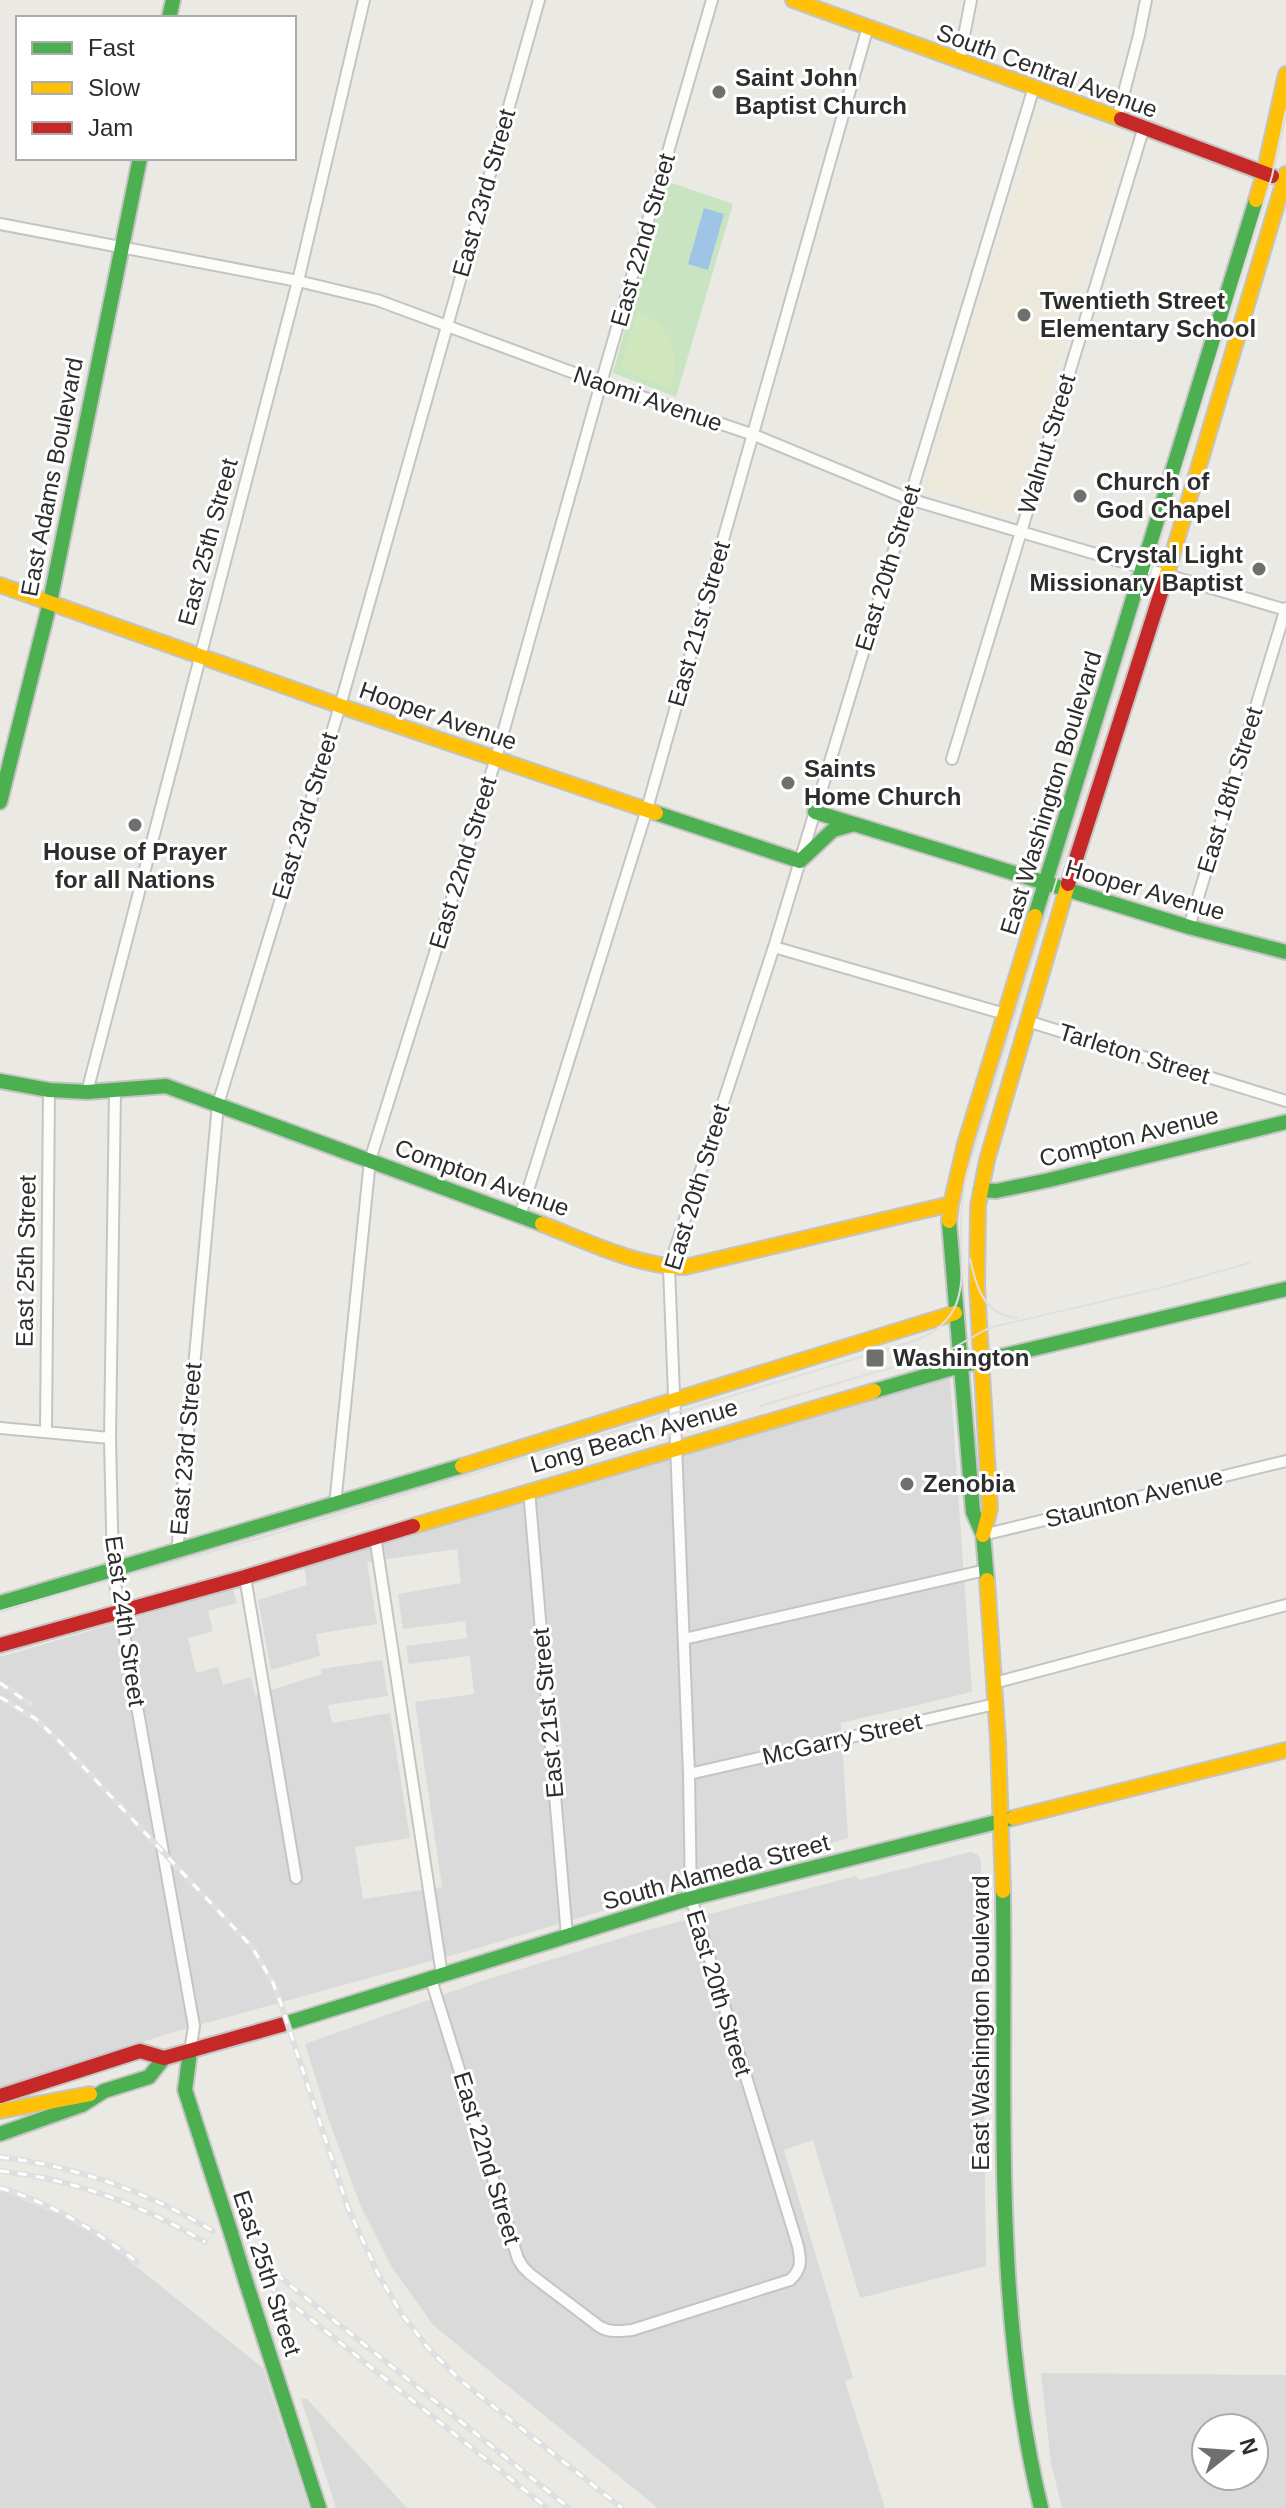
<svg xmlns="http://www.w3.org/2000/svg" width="1286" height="2508" font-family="Arial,sans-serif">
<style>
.industrial{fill:#dbdadb;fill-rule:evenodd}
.education{fill:#ece9da}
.green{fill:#c8e4c0}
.pitch{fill:#d0e7be}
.water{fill:#9ec5e5}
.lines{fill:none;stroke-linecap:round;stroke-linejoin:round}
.street-casing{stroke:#c4c4c3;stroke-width:14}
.fast-casing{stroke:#c4c4c3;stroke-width:18}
.slow-casing{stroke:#c4c4c3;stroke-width:18}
.jam-casing{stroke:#c4c4c3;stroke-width:18}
.street{stroke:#fcfcfb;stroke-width:10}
.fast{stroke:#4caf50;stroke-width:14}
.slow{stroke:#ffc107;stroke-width:14}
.jam{stroke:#c62828;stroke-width:14}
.tram{stroke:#dfdfe1;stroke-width:2}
.rail-casing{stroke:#dfdfe1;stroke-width:6}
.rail{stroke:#fff;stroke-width:3;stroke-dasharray:9;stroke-linecap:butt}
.fast-bridge-casing{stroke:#c4c4c3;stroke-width:18;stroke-linecap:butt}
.fast-bridge{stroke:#4caf50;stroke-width:14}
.poi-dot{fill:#6f6f6d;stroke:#fff;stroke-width:3}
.labels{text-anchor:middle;stroke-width:6;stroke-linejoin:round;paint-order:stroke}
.street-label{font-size:24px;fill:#2d2d2d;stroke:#fff}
.poi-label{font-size:24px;font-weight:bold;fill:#2d2d2d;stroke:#fff;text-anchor:start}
</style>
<rect width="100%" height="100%" fill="#eae9e4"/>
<path class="industrial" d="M948,1376l2,2 22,314 -131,31 7,115 -370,110 -301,83 -177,57v-431l233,-68 4,14 -29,8 5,20 -25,7 8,35 22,-6 5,18 28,-8 4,18 67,-21 -1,-5 61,-9 6,36 -60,9 4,18 58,-10 20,125 -55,9 8,52 79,-12 -27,-185 59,-8 -4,-38 -61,8 -3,-18 61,-8 -2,-17 -62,8 -5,-35 63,-11 -4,-34 -90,13 10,62 -61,10 4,22 -49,14 -13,-70 49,-15 -3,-19z
M971,1852l7,3 3,6 5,405 -126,32 -47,-158 -29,10 69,228 -8,3 40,127h-227l-225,-183 -40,-56 -32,-62 -33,-89 -23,-74 177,-63 162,-50 212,-55 3,4z
M0,2190l73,31 34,22 156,125 46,140h-309z
M1041,2373l245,2v133h-224l-11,-45zM1206,2428h48v48h-48z
M301,2399h6l100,109h-71z"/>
<path class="education" d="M1039,114l87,28 -116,374 -88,-28z"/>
<path class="green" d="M666,181l67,23 -57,193 -63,-24z"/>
<path class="pitch" d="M638,311c38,18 39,42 34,79l-48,-20 -3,-4z"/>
<path class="water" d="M704,208l20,6 -16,56 -20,-6z"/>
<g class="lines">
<defs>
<path id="street" d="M959,61l12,-61
M1117,119l22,-84 7,-35
M0,224l298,57 79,19 224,83 153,52 155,64 377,111
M952,759l191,-629
M1189,927l97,-319
M774,947l231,67
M1027,1021l259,80
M115,1091l-5,347 3,134 81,454 -4,25
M87,1092l211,-811 66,-281
M520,1216l127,-407 220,-779
M0,1428l110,10
M46,1431l3,-341
M529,1490l38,446
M335,1505l35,-345 126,-402 105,-375 111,-383
M983,1535l303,-74
M375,1536l67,439
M177,1553l41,-449 122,-398 199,-706
M245,1577l51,301
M684,1639l302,-69
M994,1683l292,-78
M689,1774l306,-70
M431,1979l87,280 5,8 7,7 70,53c11,6 20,4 32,3l158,-50c12,-11 11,-19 8,-34l-107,-348 -2,-124 -20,-506 105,-321 260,-860"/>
<path id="fast" d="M169,18l4,-18
M0,802l50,-200 90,-444
M815,812l374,115 97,25
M656,813l144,48 33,-31 21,-6
M1035,916l221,-716
M0,1081l49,9 38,2 79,-6 376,138
M981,1190l15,1 53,-11 237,-58
M949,1221l24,291 10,23 4,45
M874,1391l86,-25 326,-77
M0,1603l462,-137
M1003,1891c3,205 -11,415 38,617
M281,2025l399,-124 333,-83
M190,2051l-5,39 46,143
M0,2134l82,-29 22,-14 45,-14 15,-19
M246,2282l73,226"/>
<path id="slow" d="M793,0l328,119
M1256,200l8,-26 22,-100
M1165,580l121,-406
M0,585l352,125 304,103
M949,1221l2,-17 14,-60 70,-228
M542,1224c44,17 96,43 143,43l266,-63
M462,1466l493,-153
M413,1526l461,-135
M983,1535l7,-26 -13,-222 1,-81 9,-46 81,-276
M987,1580l11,161 5,150
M1013,1818l273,-68
M0,2111l90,-17"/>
<path id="jam" d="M1121,119l151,57
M1068,884l97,-304
M0,1645l245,-68 168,-51
M0,2096l140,-45 24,7 117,-33"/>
</defs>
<use href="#street" class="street-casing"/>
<use href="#fast" class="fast-casing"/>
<use href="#slow" class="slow-casing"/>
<use href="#jam" class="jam-casing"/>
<use href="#street" class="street"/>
<use href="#fast" class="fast"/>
<use href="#slow" class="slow"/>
<use href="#jam" class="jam"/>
<path class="tram" d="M970,1259c7,29 13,55 47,59
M760,1406l188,-55 37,-21 12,-4 167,-39 85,-24
M0,1611l260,-73 654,-197c58,-22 47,-65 47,-115 0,-17 2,-33 5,-50l306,-1000 14,-66"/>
<defs>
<path id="rail" d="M657,1437l35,-11
M0,1683l30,21
M0,1697l36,22 25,24 191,204 21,36 7,18 68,207 30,66 23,39 27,35 32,32 162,128
M0,2157c75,9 148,35 213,74
M0,2171c73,8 142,34 205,71
M0,2188c51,15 95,42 137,74
M276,2274l293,234
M268,2285l279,223"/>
</defs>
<use href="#rail" class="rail-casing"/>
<use href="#rail" class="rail"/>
<defs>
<path id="fast-bridge" d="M231,2233l15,49"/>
</defs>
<use href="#fast-bridge" class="fast-bridge-casing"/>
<use href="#fast-bridge" class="fast-bridge"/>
</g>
<g class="poi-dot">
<circle cx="719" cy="92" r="8"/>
<circle cx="1024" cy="315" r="8"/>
<circle cx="1080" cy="496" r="8"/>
<circle cx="1259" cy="569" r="8"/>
<circle cx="788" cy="783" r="8"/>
<circle cx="135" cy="825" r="8"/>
<rect x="865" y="1348" width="20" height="20" rx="4"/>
<circle cx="907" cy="1484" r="8"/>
</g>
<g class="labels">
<g class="street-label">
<text transform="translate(1047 71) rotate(20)" y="8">South Central Avenue</text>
<text transform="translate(484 193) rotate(-74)" y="8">East 23rd Street</text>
<text transform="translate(643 240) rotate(-74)" y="8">East 22nd Street</text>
<text transform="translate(648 399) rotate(19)" y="8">Naomi Avenue</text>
<text transform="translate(1047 444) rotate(-73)" y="8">Walnut Street</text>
<text transform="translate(52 477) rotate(-79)" y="8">East Adams Boulevard</text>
<text transform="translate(208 542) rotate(-75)" y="8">East 25th Street</text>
<text transform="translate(888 568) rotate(-73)" y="8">East 20th Street</text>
<text transform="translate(699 624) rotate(-74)" y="8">East 21st Street</text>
<text transform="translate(438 716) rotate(19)" y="8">Hooper Avenue</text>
<text transform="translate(1230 790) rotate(-73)" y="8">East 18th Street</text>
<text transform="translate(1051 793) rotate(-73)" y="8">East Washington Boulevard</text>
<text transform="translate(305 816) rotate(-73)" y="8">East 23rd Street</text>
<text transform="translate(463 863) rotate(-73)" y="8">East 22nd Street</text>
<text transform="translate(1145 890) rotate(16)" y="8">Hooper Avenue</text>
<text transform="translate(1134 1054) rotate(17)" y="8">Tarleton Street</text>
<text transform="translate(1129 1137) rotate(-14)" y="8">Compton Avenue</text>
<text transform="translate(482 1178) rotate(20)" y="8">Compton Avenue</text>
<text transform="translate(697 1187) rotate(-73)" y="8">East 20th Street</text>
<text transform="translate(26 1261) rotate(-89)" y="8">East 25th Street</text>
<text transform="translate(634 1436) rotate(-16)" y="8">Long Beach Avenue</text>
<text transform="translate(186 1449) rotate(-85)" y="8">East 23rd Street</text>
<text transform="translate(1134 1498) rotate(-14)" y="8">Staunton Avenue</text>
<text transform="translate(125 1621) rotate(82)" y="8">East 24th Street</text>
<text transform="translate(548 1713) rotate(-95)" y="8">East 21st Street</text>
<text transform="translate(842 1739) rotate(-13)" y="8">McGarry Street</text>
<text transform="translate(716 1872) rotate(-15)" y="8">South Alameda Street</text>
<text transform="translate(719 1993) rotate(73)" y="8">East 20th Street</text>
<text transform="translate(981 2023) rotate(-90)" y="8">East Washington Boulevard</text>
<text transform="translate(487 2158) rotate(73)" y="8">East 22nd Street</text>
<text transform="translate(267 2273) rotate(72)" y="8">East 25th Street</text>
</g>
<g class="poi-label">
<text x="735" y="86">Saint John<tspan x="735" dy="28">Baptist Church</tspan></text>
<text x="1040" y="309">Twentieth Street<tspan x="1040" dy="28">Elementary School</tspan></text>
<text x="1096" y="490">Church of<tspan x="1096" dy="28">God Chapel</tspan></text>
<text x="1243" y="563" text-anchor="end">Crystal Light<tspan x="1243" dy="28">Missionary Baptist</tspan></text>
<text x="804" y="777">Saints<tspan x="804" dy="28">Home Church</tspan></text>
<text x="135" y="860" text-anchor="middle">House of Prayer<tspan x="135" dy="28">for all Nations</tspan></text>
<text x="893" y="1366">Washington</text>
<text x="923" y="1492">Zenobia</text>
</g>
</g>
<rect x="16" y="16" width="280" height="144" fill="#ffffff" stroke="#ababab" stroke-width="2"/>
<rect x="32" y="42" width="40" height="12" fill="#4caf50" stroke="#ababab" stroke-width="2"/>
<text x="88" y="56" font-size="24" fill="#2d2d2d">Fast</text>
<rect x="32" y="82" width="40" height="12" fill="#ffc107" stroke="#ababab" stroke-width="2"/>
<text x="88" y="96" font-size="24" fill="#2d2d2d">Slow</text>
<rect x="32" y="122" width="40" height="12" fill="#c62828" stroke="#ababab" stroke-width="2"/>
<text x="88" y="136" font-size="24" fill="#2d2d2d">Jam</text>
<g transform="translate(1230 2452) rotate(73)"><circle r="38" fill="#ffffff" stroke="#ababab" stroke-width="2"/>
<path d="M0-6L14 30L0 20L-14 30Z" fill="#6f6f6d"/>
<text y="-12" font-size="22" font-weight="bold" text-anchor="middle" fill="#2d2d2d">N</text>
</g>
</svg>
